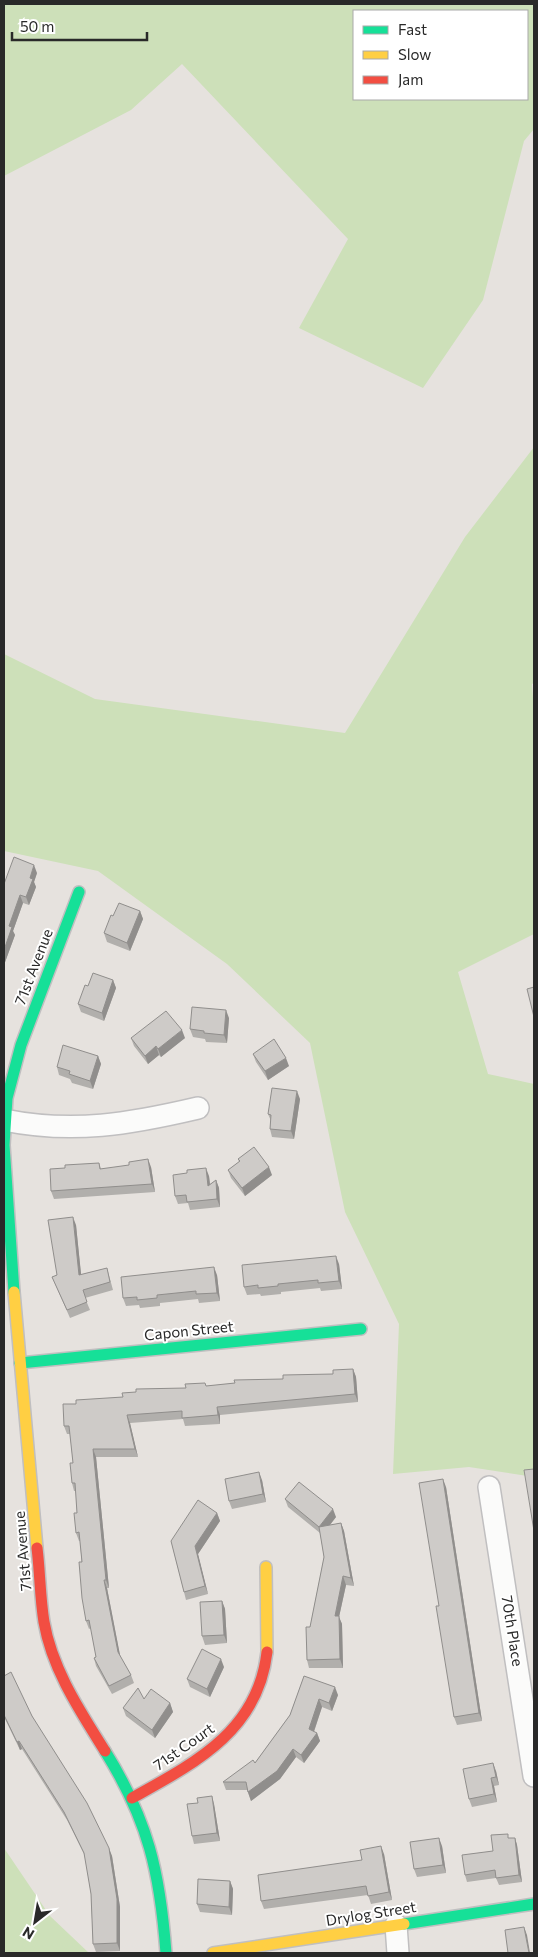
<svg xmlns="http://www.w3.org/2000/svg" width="538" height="1957" font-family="Commissioner,sans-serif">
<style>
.green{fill:#cde0b9;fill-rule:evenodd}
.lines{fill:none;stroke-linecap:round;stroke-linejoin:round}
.street-casing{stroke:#c0bfc0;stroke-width:24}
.fast-casing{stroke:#c0bfc0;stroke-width:14}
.slow-casing{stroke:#c0bfc0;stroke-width:14}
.jam-casing{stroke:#c0bfc0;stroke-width:14}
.street{stroke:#fbfbfa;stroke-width:21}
.fast{stroke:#16e098;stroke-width:11}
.slow{stroke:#ffcf43;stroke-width:11}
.jam{stroke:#f24e42;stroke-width:11}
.wall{fill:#b1afac}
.shaded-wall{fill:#908e8c}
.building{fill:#cecbc8;stroke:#908e8c}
.labels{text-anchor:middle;stroke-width:4;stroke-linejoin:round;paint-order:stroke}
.street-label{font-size:15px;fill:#292929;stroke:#fff}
</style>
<rect width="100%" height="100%" fill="#e6e2de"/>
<path class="green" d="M4,4h530v125l-10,12 -41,159 -60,88 -124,-60 49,-89 -166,-175 -51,46 -127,66zM354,11h173v88h-173z
M534,447v236l-2,1 2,27v223l-76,38 30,102 46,10v393l-65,-10 -76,7 6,-150 -54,-112 -35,-169 -83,-79 -129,-93 -94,-20v-197l91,45 250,34 120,-196z
M4,1848l46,68 39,37h-85z"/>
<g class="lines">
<defs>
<path id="street" d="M4,1120c69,14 126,4 194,-12
M489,1487l45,289
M396,1925l2,28"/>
<path id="fast" d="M14,1292l-10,-147 3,-47 14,-53 58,-153
M20,1363l341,-34
M105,1751c43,69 55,121 61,202
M404,1924l130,-20"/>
<path id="slow" d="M14,1292l23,256
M266,1567l1,85
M213,1953l191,-29"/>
<path id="jam" d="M37,1548c3,24 3,50 7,74 8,47 36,89 61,129
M132,1798c63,-35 126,-67 135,-146"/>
</defs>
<use href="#street" class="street-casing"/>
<use href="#fast" class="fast-casing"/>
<use href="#slow" class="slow-casing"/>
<use href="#jam" class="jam-casing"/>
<use href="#street" class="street"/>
<use href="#fast" class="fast"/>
<use href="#slow" class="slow"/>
<use href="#jam" class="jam"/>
</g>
<path class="wall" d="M37,873l-3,9 2,5 -7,18 -6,-2 -10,28 2,4 -11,30v-81z
M140,911l3,8 -13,32 -23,-9 -3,-9 9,-17z
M113,980l3,8 -12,33 -23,-9 -3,-8 10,-18z
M229,1018l-2,25 -21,-1 -1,-3 -12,-2 -3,-8z
M131,1038h54l-24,19 -2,-2 -11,9 -14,-18z
M253,1054l36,12 -21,14 -12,-18z
M98,1056l3,8 -8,25 -21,-6 -2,-4 -11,-4 -2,-8z
M300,1099l-6,40 -22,-2 -2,-8 1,-8 -3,-7z
M238,1159l34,16 -27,21 -14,-18 -3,-8 11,-8z
M99,1163l2,6 50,-2 4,25 -101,7 -3,-8 14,-23z
M209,1176l1,8 6,-4 3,8 1,19 -30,3 -2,-7 -10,1 -3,-8z
M76,1225l5,50 26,-7 6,22 -28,8 5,12 -20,8 -18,-41 5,-2z
M339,1264l3,25 -21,2 -1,-3 -39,4v2l-20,2 -1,-2 -13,1 -3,-8z
M217,1275l3,26 -21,2 -1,-4 -38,4v3l-20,2 -1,-3 -13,1 -3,-8z
M353,1369l3,8 2,25 -138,13v9l-35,2 -2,-7 -53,4 8,34h-42l13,131h-2l13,68 11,19 3,8 -22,11 -16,-28 -2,-8 2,-1 -5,-29 -2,1 -3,-8 -6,-80h-1l-3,-8 1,-20 -1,-22h-2l-2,-8 1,-20 -3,-29h-3l-3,-8 12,-22 110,-16 147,-14z
M262,1480l4,22 -34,7 -3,-8z
M446,1487l36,234 -25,4 -3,-8 -15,-111z
M285,1499l51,18 -6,8 11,-2 3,8 10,55 -8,-1 -7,32 3,7 1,44h-34l-2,-8 3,-33 14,-70 -4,-24 -32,-26z
M217,1513l3,8 -22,33 10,40 -22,6 -2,-8 -13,-51z
M222,1601l3,8 2,34 -22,2 -3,-9z
M224,1667l-14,30 -20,-10 -3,-8z
M4,1670l1,5 27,41 80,140 8,51v44l-24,1 -3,-8 -2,-50 -6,-38 -18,-36 -45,-71 -2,1 -16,-33z
M304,1676l34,19 -6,16 -10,-4 -8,25 3,1 3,8 -16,22 -8,-6 -16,22 -29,22 -4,-11h-21l-3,-8 32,-19 35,-48z
M170,1703l3,9 -18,26 -29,-22 -3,-8z
M496,1771l3,14 -5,1 3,16 -25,5 -3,-8z
M214,1804l6,37 -26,3 -2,-8z
M509,1838h6l2,7 5,37 -23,3 -3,-7 -29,4 -2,-7z
M442,1846l4,27 -29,4 -3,-8z
M384,1854l8,46 -21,4 -3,-9 -104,14 -3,-8 101,-41z
M230,1881l3,8 -1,26 -32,-3 -3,-8z"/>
<path class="shaded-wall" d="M34,865l3,8 -3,9 2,5 -7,18 -3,-8 4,-19z
M20,895l3,8 -10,28 2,4 -11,30v-15l5,-24z
M140,911l3,8 -13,32 -3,-8z
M113,980l3,8 -12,33 -2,-8z
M226,1010l3,8 -2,25 -3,-8z
M182,1030l3,8 -24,19 -3,-8z
M156,1046l3,9 -11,9 -3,-8z
M98,1056l3,8 -8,25 -3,-8z
M286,1058l3,8 -21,14 -3,-9z
M297,1091l3,8 -6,40 -3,-8z
M148,1159l3,8 4,25 -3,-8z
M269,1167l3,8 -27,21 -3,-8z
M206,1168l3,8 2,18 -3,-8z
M216,1180l3,8 1,19 -3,-8z
M73,1217l3,8 6,58 -3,-8z
M336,1256l3,8 3,25 -3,-8z
M214,1267l3,8 3,26 -3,-8z
M353,1369l3,8 2,25 -3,-8z
M217,1407l3,8v9l-2,-9z
M127,1415l3,8 8,34 -3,-8z
M93,1449l3,8 13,131 -3,-8z
M259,1472l3,8 4,22 -3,-8z
M443,1479l3,8 36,234 -3,-8z
M333,1509l3,8 -14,18 -3,-8z
M217,1513l3,8 -22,33 10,40 -3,-8 -10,-40z
M341,1523l3,8 10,55 -3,-8z
M343,1576l3,9 -7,32 3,7 1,44 -3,-9 -5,-43z
M104,1580l3,8 14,72 -3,-8z
M222,1601l3,8 2,34 -3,-8z
M221,1659l3,8 -14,30 -3,-8z
M335,1687l3,8 -6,16 -3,-8z
M319,1699l3,8 -10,30 -3,-8z
M170,1703l3,9 -18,26 -3,-8z
M317,1733l3,8 -16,22 -3,-8z
M19,1741l3,8 -2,1 -3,-8z
M293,1749l3,8 -16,22 -29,22 -3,-9z
M493,1763l3,8 3,14 -3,-8z
M491,1778l3,8 3,16 -3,-8z
M212,1796l2,8 6,37 -3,-8z
M439,1838l3,8 4,27 -3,-8z
M515,1838l2,7 5,37 -3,-7z
M381,1846l3,8 8,46 -3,-8z
M109,1848l3,8 8,51v44l-3,-8z
M230,1881l3,8 -1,26 -3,-8z
M524,1927l3,8 3,18h-1z"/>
<path class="building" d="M14,857l20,8 -4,13 3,1 -7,18 -6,-2 -11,31 3,1 -8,23v-66z
M119,903l21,8 -13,32 -23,-10 7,-18 2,1z
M93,973l20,7 -11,33 -24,-9 7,-19 3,1z
M534,987v30l-7,-28z
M192,1007l34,3 -2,25 -20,-2v-2l-14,-2z
M166,1011l16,19 -24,19 -2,-3 -11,10 -14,-18z
M274,1039l12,19 -21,13 -12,-17z
M63,1045l35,11 -8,25 -21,-7 1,-3 -13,-4z
M272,1088l25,3 -6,40 -21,-2 1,-14 -3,-1z
M254,1147l15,20 -27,21 -14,-18 12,-9 -2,-2z
M148,1159l4,25 -101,7 -1,-22 15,-1v-3l34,-2 1,6 29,-4v-3z
M206,1168l2,18 8,-6 1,19 -30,3 -1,-7 -11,1 -2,-21 14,-2v-3z
M73,1217l6,58 28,-7 3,14 -27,8 4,12 -20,8 -15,-33 5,-2 -9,-55z
M336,1256l3,25 -21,2v-3l-40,4v2l-20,2v-3l-14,2 -2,-22z
M214,1267l3,26 -21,1v-3l-39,4v3l-20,2v-3l-14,1 -2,-21z
M353,1369l2,25 -138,13 1,8 -36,3v-7l-55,4 8,34h-42l13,131h-2l14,72 13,23 -22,11 -15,-28 2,-1 -7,-37 -3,1 -4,-23 -3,-36h3l-3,-30 -3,1 -2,-20h3l-2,-30h-3l-2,-20h3l-4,-37h-5l-1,-22h13v-4l47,-3 -1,-4 14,-1v-3l50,-1 -1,-4 20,-1 1,3 29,-3 -1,-3 49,-1v-4l50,-1v-4z
M534,1469v62l-10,-61z
M259,1472l4,22 -34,7 -4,-22z
M443,1479l36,234 -25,4 -18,-111h3l-20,-123z
M299,1482l34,27 -14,18 -34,-28z
M198,1500l19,13 -22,33 10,40 -21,6 -13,-51z
M341,1523l10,55 -8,-2 -8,40h4l1,43 -33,1 -1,-33h4l14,-70 -5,-30z
M222,1601l2,34 -22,1 -2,-34z
M202,1649l19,10 -14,30 -20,-10z
M11,1672l21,44 55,87 22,45 8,51v44l-24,1 -2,-50 -7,-41 -20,-41 -45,-71 -2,1 -13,-27v-41v2z
M304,1676l31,11 -6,16 -10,-4 -10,30 8,4 -16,22 -8,-6 -16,22 -29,21 -2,-10h-23l30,-22 2,3 35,-48z
M138,1688l6,11 7,-10 19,14 -18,27 -29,-22z
M493,1763l3,14 -5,1 3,16 -25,5 -6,-30z
M212,1796l5,37 -25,3 -5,-32 11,-1 -1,-5z
M508,1834v4h7l4,37 -23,3 -1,-8 -30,5 -3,-20 31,-4 -2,-16z
M439,1838l4,27 -29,4 -4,-27z
M381,1846l8,46 -21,4 -2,-10 -105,15 -3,-26 104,-15 -2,-10z
M198,1879l32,2 -1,26 -32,-3z
M524,1927l5,26h-21l-3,-23z"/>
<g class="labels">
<g class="street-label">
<text transform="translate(34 967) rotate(-69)" y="5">71st Avenue</text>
<text transform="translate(189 1331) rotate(-6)" y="5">Capon Street</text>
<text transform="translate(23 1551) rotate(-95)" y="5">71st Avenue</text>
<text transform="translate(512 1631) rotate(81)" y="5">70th Place</text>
<text transform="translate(184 1747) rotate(-35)" y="5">71st Court</text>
<text transform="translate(371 1914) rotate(-9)" y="5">Drylog Street</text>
</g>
</g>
<rect width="538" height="1957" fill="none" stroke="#292929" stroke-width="10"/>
<rect x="353" y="10" width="175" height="90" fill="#ffffff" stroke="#a9a9a9"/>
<rect x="363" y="26" width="25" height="8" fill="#16e098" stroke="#a9a9a9"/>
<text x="398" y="35" font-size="15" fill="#292929">Fast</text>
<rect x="363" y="51" width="25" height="8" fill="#ffcf43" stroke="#a9a9a9"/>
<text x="398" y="60" font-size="15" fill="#292929">Slow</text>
<rect x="363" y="76" width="25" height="8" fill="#f24e42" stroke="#a9a9a9"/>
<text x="398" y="85" font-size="15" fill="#292929">Jam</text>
<g transform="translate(35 1922) rotate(211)" stroke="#ffffff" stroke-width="4" paint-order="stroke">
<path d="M0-4L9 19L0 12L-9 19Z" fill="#292929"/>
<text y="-8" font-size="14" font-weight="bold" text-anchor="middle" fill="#292929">N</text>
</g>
<path d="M12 32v8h135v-8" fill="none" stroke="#292929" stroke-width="2.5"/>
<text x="20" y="32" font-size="15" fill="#292929" stroke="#ffffff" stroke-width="4" paint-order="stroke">50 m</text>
</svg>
